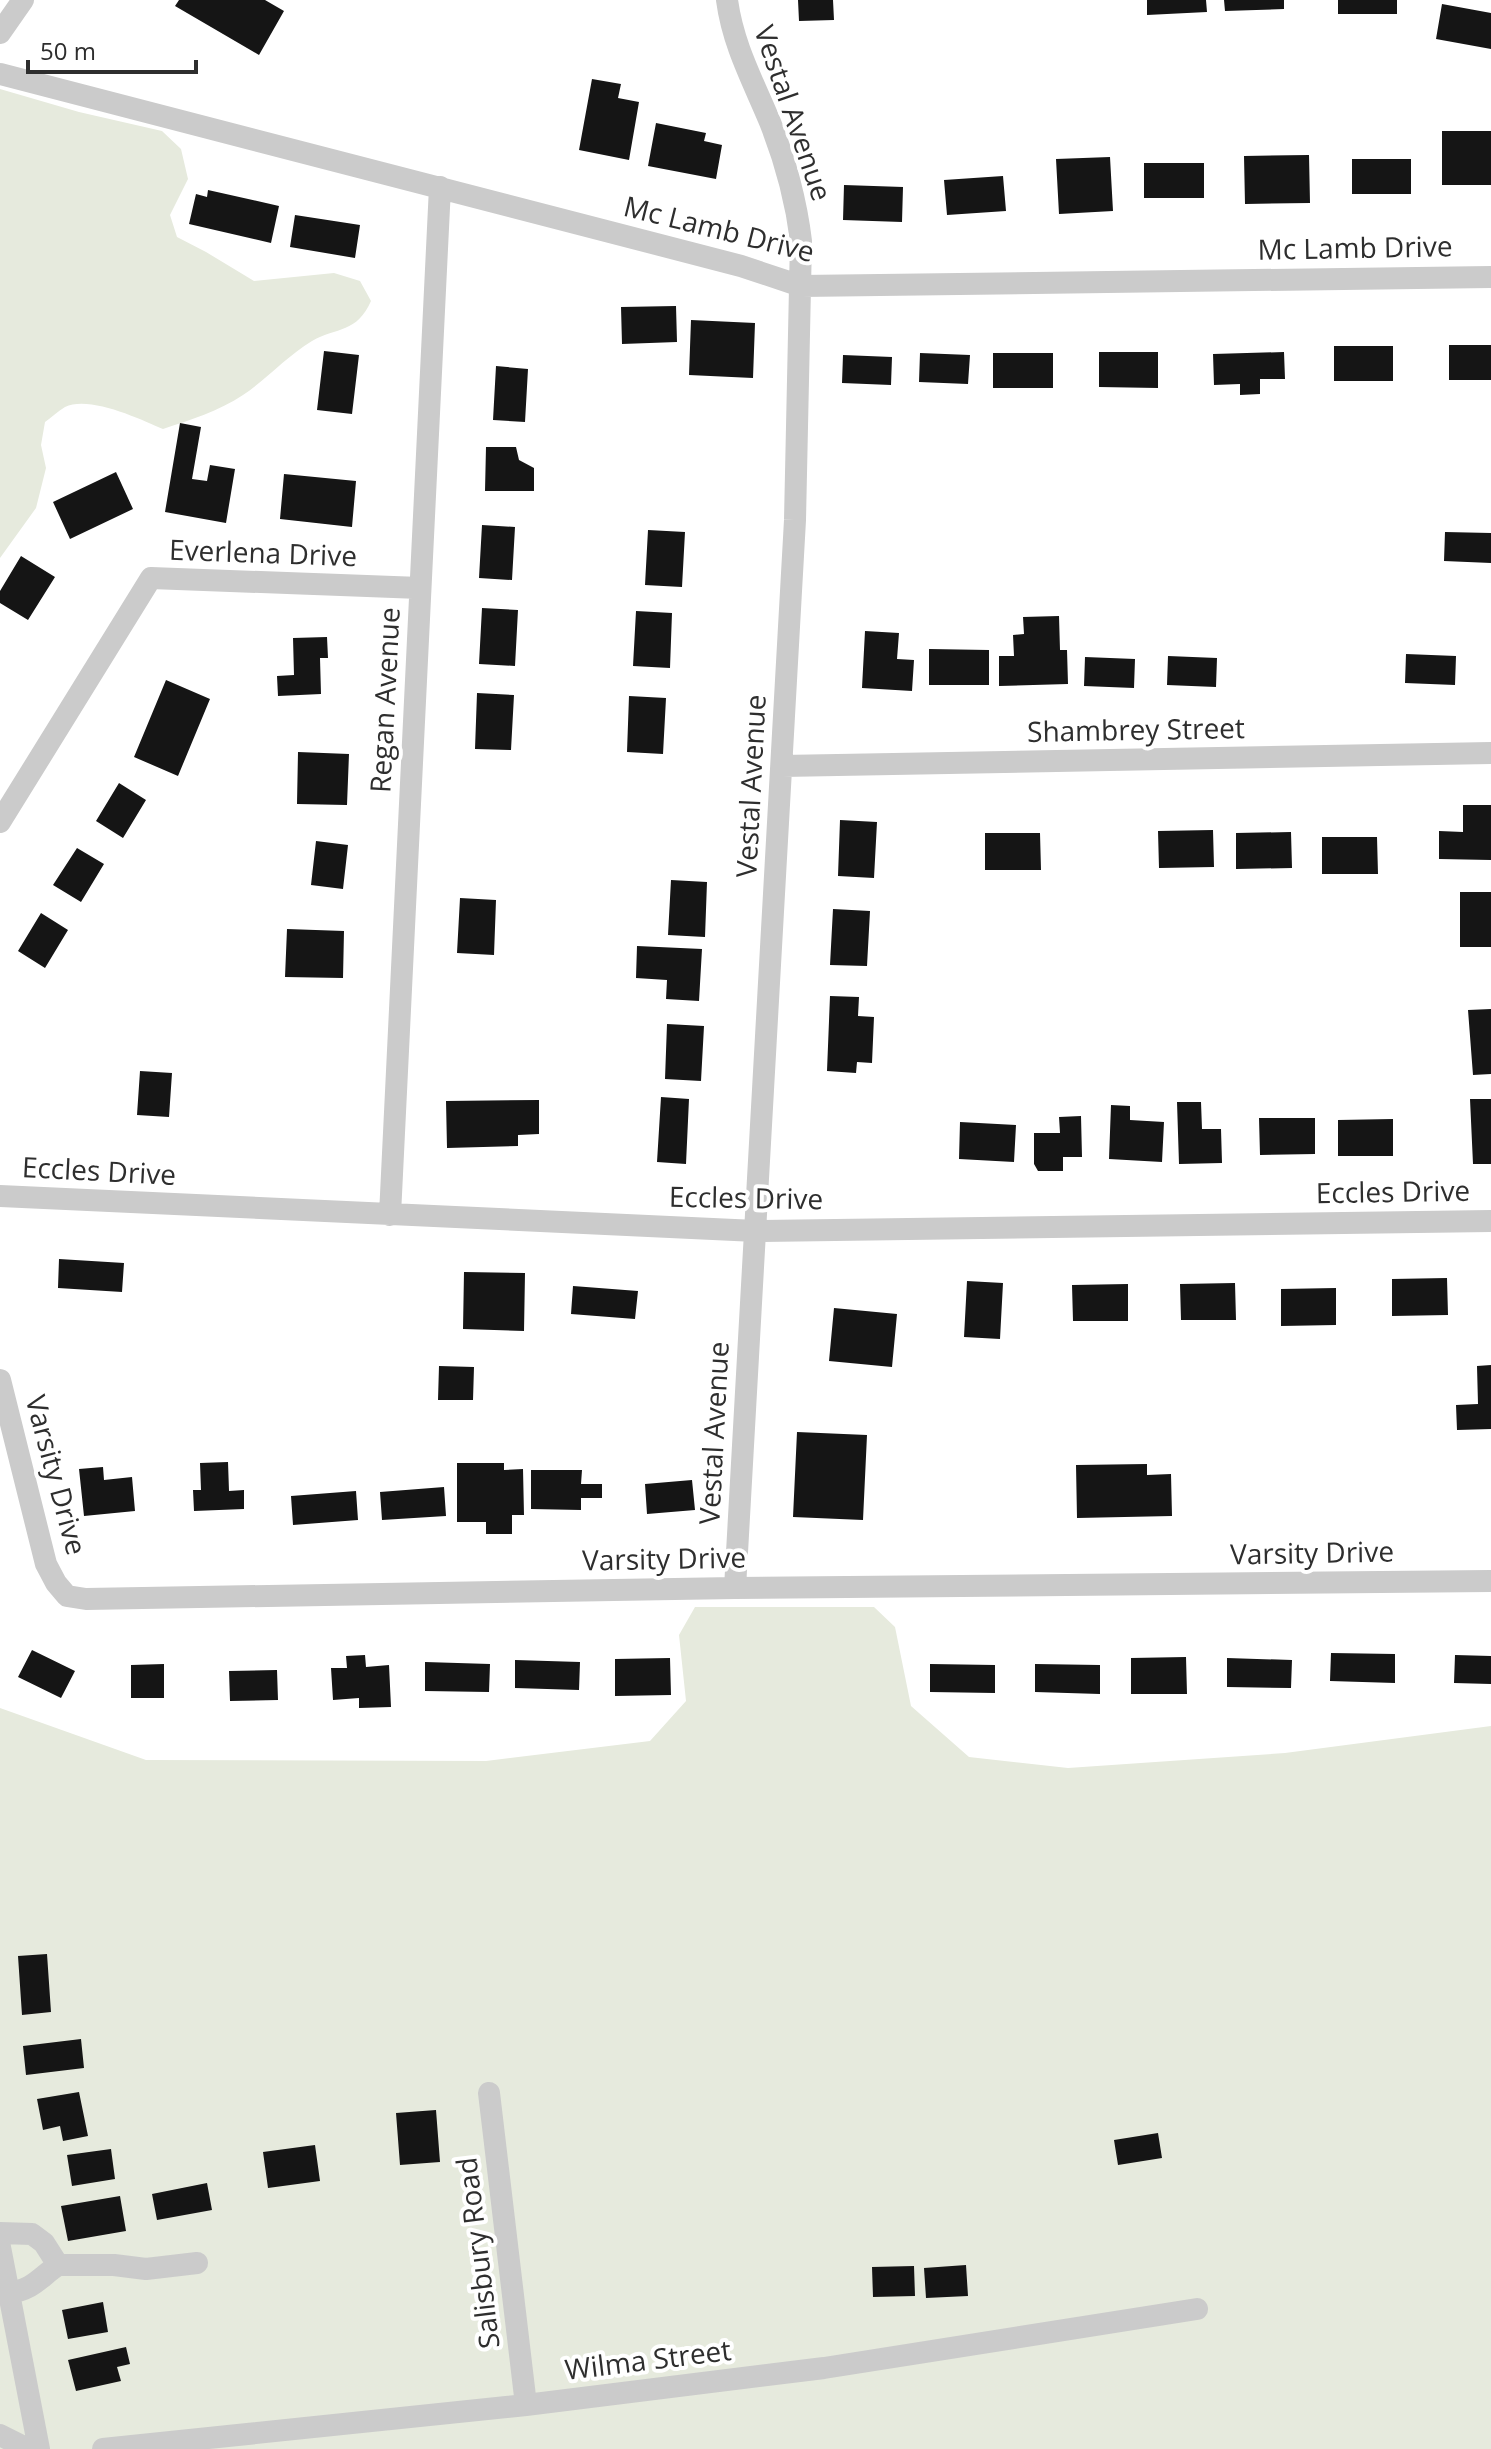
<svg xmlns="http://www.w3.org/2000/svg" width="1491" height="2449" font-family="'Open Sans',sans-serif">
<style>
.green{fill:#e6eadd}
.building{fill:#151515}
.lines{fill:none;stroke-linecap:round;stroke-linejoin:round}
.minor{stroke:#cbcbcb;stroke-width:22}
.labels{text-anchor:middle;stroke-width:8;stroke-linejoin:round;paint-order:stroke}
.street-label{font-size:28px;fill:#2e2e2e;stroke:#fff}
</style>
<rect width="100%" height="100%" fill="#fff"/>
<path class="green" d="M0,89l79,23 83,19 19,18 7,30 -18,36 7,22 29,15 48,29 80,-8 26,8 11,20c-14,32 -34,26 -59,40 -25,15 -45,38 -69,54 -24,16 -53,25 -80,34 -23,-10 -74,-34 -98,-22 -7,4 -14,11 -20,15l-4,23 5,23 -10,40 -36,50z
M695,1607h179l21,20 16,79 58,51 99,11 217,-15 206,-27v723h-1491v-741l146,52 340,1 164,-20 36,-40 -7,-66z"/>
<path class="building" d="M179,0h86l19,11 -25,44 -84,-49z
M798,0h35l1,20 -35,1z
M1147,0h59l1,12 -60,3z
M1224,0h60v9l-59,2z
M1338,0h59v14h-59z
M1442,4l49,9v36l-55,-10z
M592,79l29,5 -3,14 21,4 -10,58 -50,-10z
M656,123l50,10 -2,8 18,4 -6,34 -68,-13z
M1442,131h49v54h-49z
M1309,155l1,48 -65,1 -1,-48z
M1110,157l3,54 -54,3 -3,-55z
M1352,159h59v35h-59z
M1144,163h60v35h-60z
M1003,176l3,35 -59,4 -3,-35z
M844,185l59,2 -1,35 -59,-2z
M208,190l71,16 -8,37 -82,-19 7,-30 11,3z
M295,215l65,10 -5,33 -65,-11z
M676,306l1,36 -55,2 -1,-37z
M691,320l64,3 -2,55 -64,-3z
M1449,345h42v35h-42z
M1334,346h59v35h-59z
M324,351l35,4 -7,59 -35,-4z
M1099,352h59v36l-59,-1z
M1284,352l1,27h-25v15l-20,1v-11l-26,1 -1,-31z
M920,353l50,2 -2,29 -49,-2z
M993,353h60v35h-60z
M843,355l49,2 -1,28 -49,-2z
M496,366l32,3 -3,53 -32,-2z
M180,423l21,4 -9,52 15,2 3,-16 25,4 -9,54 -61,-11z
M486,447h30l3,13 15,8v23h-49z
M116,472l17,37 -63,30 -17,-37z
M284,474l72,7 -4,46 -72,-8z
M482,525l33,2 -3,53 -33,-2z
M648,530l37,2 -3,55 -37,-2z
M1445,532l46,1v30l-47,-2z
M21,556l34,21 -27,43 -28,-17v-12z
M482,608l36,2 -3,56 -36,-2z
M636,611l36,2 -2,55 -37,-2z
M1059,616l1,34h7l1,34 -69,2v-30h15l-1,-21 11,-1 -1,-17z
M865,631l34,2 -2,26 17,1 -2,31 -50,-3z
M327,637l1,21h-8l1,36 -43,2 -1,-20 17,-1 -1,-37z
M929,649l60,1v35h-60z
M1406,654l50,2 -1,29 -50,-2z
M1168,656l49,2 -1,29 -49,-2z
M1085,657l50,2 -1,29 -50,-2z
M166,680l44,19 -32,77 -44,-19z
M477,693l37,2 -3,55 -36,-1z
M629,696l37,2 -3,56 -36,-2z
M298,752l51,2 -2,51 -50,-1z
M119,783l27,17 -23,38 -27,-17z
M1463,805h28v55l-52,-1v-28l24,1z
M840,820l37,2 -3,56 -36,-2z
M1213,830l1,37 -55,1 -1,-37z
M1291,832l1,36 -56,1v-36z
M985,833h55l1,37h-56z
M1322,837h55l1,37h-56z
M316,841l32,4 -5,44 -32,-4z
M77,848l27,16 -23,38 -28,-17z
M671,880l36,2 -2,55 -37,-2z
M1460,892h31v55h-31z
M460,898l36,2 -2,55 -37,-2z
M833,909l37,2 -3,55 -37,-1z
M41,913l27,17 -23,38 -27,-17z
M287,929l57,2 -1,47 -58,-1z
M637,946l65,3 -3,52 -33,-2 1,-19 -31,-2z
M830,996l29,1 -1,19 16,1 -2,46 -15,-1 -1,11 -29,-2z
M1491,1009v65l-18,1 -5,-65z
M667,1024l37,2 -3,55 -36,-2z
M140,1071l32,2 -3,44 -32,-2z
M661,1097l28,2 -3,65 -29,-2z
M1470,1099h21v65h-18z
M539,1100v34l-21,1v11l-71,2 -1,-47z
M1177,1102h24l1,27h19l1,34 -43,1z
M1111,1105l19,1v14l34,2 -2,40 -53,-3z
M1081,1116l1,41h-19v14h-25l-4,-7v-31h26l-1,-16z
M1259,1118h56v36l-55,1z
M1393,1119v37h-55v-36z
M960,1122l56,3 -2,37 -55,-3z
M59,1259l65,4 -2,29 -64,-4z
M464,1272l61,1 -1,58 -61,-2z
M1447,1278l1,37 -56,1v-37z
M967,1281l36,2 -3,56 -36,-2z
M1235,1283l1,37h-55l-1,-36z
M1128,1284v37h-55l-1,-36z
M573,1286l65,5 -3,28 -64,-5z
M1336,1288v37l-55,1v-37z
M834,1308l63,6 -5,53 -63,-6z
M1491,1365v64l-34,1 -1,-25 22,-1 -1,-38z
M439,1366l35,1 -1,33h-35z
M797,1432l70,3 -4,85 -70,-3z
M228,1462l1,29 15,-1v19l-50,2 -1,-21h8l-1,-27z
M457,1463h47v7l19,-1 1,46h-12v19h-26v-12h-29z
M1147,1464v11l24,-1 1,42 -95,2 -1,-53z
M103,1467l1,13 28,-3 3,34 -51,5 -5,-47z
M531,1470h51l-1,14h21v14h-21v12l-50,-1z
M692,1480l3,30 -48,4 -2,-30z
M444,1487l2,29 -64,4 -2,-28z
M356,1491l2,29 -65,5 -2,-29z
M32,1650l43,21 -14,27 -43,-21z
M1331,1653l64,1v29l-65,-2z
M365,1655l1,12 23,-2 2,42 -32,1v-10l-26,2 -2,-32h16l-1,-12z
M1455,1655l36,1v28l-37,-1z
M1186,1657l1,37h-56v-36z
M670,1658l1,37 -56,1v-37z
M1227,1658l65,2 -1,28 -64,-1z
M515,1660l65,2 -1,28 -64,-2z
M425,1662l65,2 -1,28 -64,-1z
M164,1664v34h-33v-33z
M930,1664l65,1v28l-65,-1z
M1035,1664l65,1v29l-65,-2z
M277,1670l1,30 -48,1 -1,-30z
M47,1954l4,58 -29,3 -4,-59z
M81,2039l3,29 -58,7 -3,-29z
M79,2092l9,44 -25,5 -3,-15 -17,4 -6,-31z
M436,2110l4,52 -40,3 -4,-52z
M1158,2133l4,25 -44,7 -4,-25z
M315,2145l5,36 -52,7 -5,-36z
M111,2149l4,30 -43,7 -5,-31z
M207,2183l5,27 -55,10 -5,-26z
M120,2196l6,35 -58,10 -7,-35z
M966,2265l2,31 -42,2 -2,-30z
M914,2266l1,30 -42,1 -1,-30z
M103,2302l5,30 -40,7 -6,-29z
M126,2347l4,17 -13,3 4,14 -45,10 -8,-31z"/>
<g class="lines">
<path class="minor" d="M727,0c6,45 26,81 43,122 15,38 26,78 31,119l-6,279 -60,1068
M0,33l23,-33
M0,74l741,192 60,20 690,-9
M782,766l709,-13
M0,822l151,-244 269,10
M0,1196l756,35 735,-10
M390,1215l50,-1028
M0,1380l46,184 10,19 11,13 19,3 649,-11 756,-7
M489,2093l37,312
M0,2233l32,1 12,9 14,22h56l32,4 51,-6
M0,2247l39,202
M9,2293c25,-4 30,-15 49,-28
M0,2435l28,14
M103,2449l423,-44 298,-37 373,-59"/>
</g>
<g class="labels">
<g class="street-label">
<text transform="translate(793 113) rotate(71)" y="10">Vestal Avenue</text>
<text transform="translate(719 229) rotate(14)" y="10">Mc Lamb Drive</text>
<text transform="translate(1355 248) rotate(-1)" y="10">Mc Lamb Drive</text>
<text transform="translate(263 553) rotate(2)" y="10">Everlena Drive</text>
<text transform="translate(385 700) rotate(-87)" y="10">Regan Avenue</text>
<text transform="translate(1136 730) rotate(-1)" y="10">Shambrey Street</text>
<text transform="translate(751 786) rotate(-87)" y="10">Vestal Avenue</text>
<text transform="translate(99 1171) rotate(3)" y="10">Eccles Drive</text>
<text transform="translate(1393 1192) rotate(-1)" y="10">Eccles Drive</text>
<text transform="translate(746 1198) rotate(1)" y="10">Eccles Drive</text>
<text transform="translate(714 1433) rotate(-87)" y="10">Vestal Avenue</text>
<text transform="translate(56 1475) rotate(75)" y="10">Varsity Drive</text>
<text transform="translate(1312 1553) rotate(-1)" y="10">Varsity Drive</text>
<text transform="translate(664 1559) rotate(-1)" y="10">Varsity Drive</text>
<text transform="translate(478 2253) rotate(-97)" y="10">Salisbury Road</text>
<text transform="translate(648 2360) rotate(-7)" y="10">Wilma Street</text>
</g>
</g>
<path d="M28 60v12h168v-12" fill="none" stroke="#2e2e2e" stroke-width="4"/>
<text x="40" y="60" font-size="24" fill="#2e2e2e" stroke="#ffffff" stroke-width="6" paint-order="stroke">50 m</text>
</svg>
